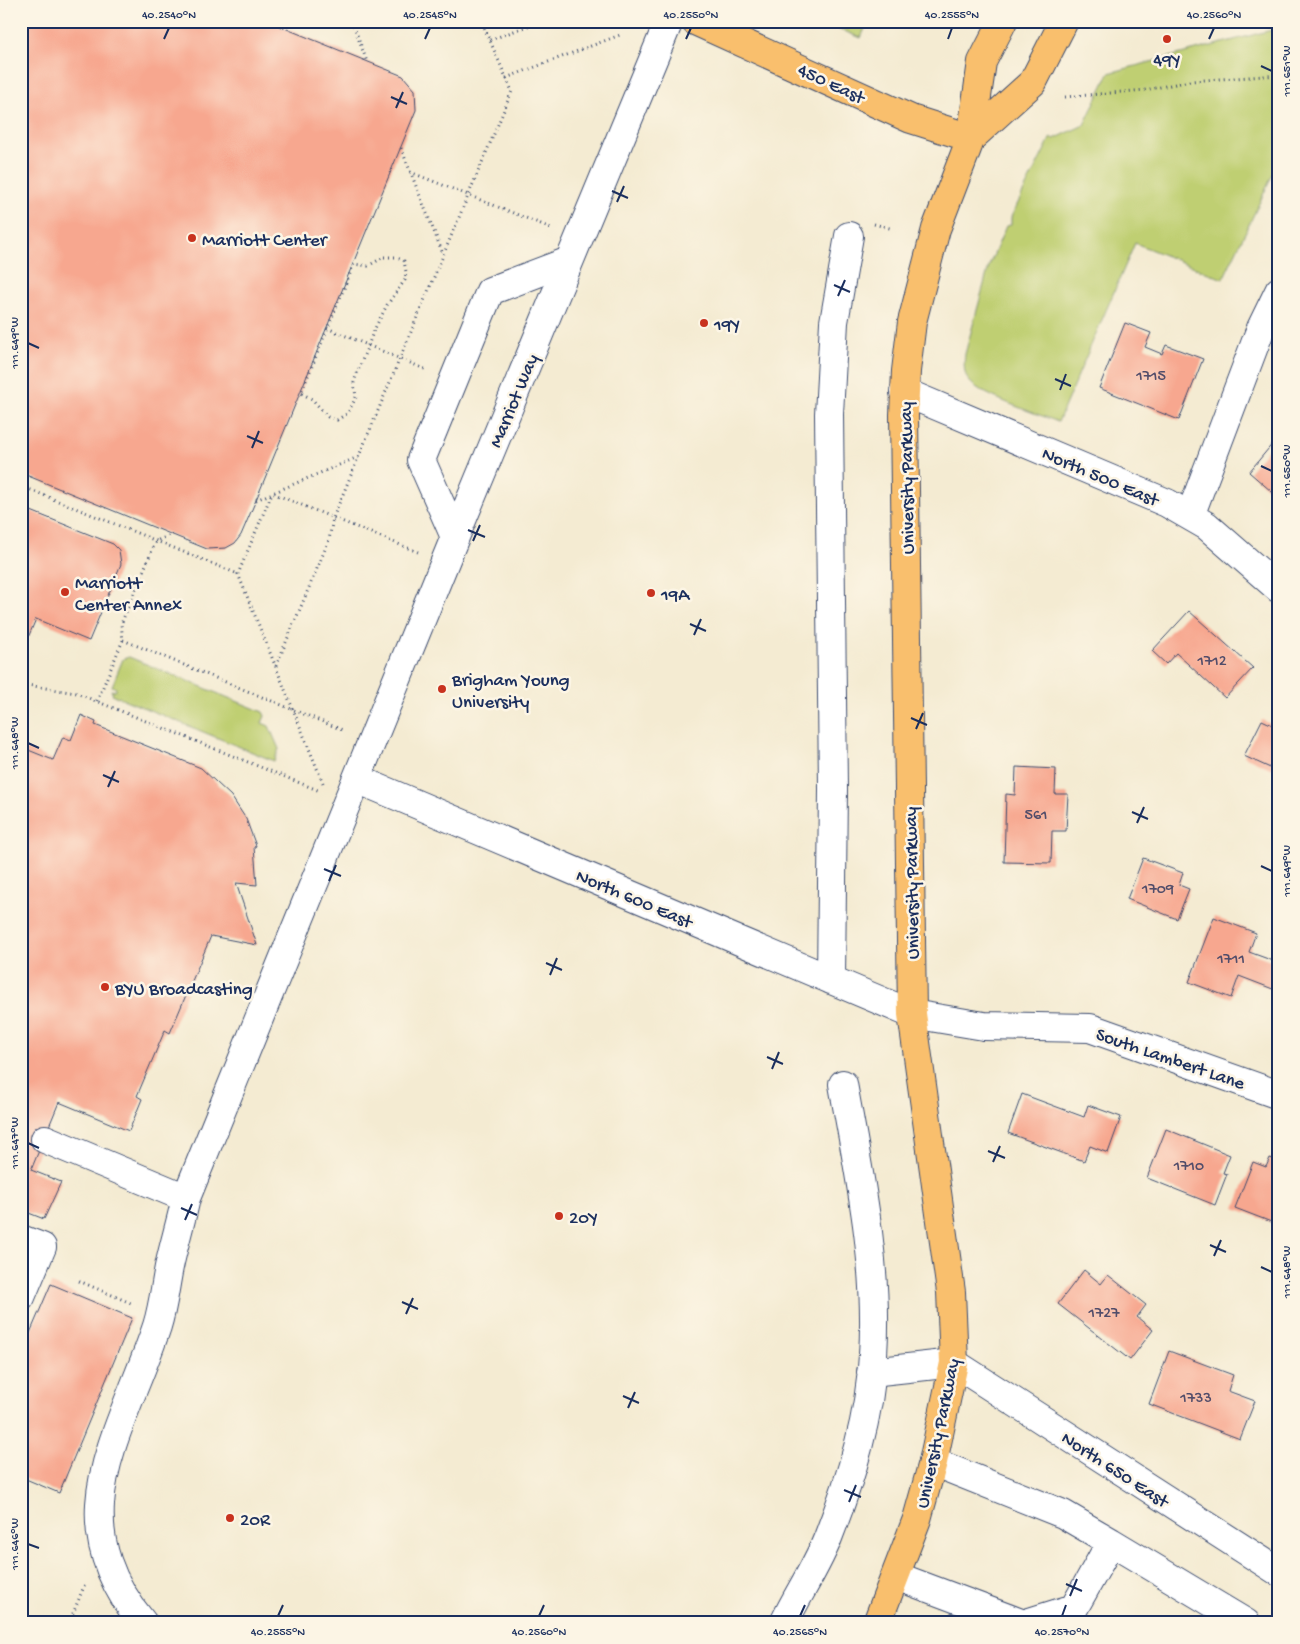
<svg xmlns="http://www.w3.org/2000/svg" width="1300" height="1644" font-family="'Gochi Hand',sans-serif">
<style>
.green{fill:#bfcf72;stroke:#6d7f68}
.building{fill:#f7a78f}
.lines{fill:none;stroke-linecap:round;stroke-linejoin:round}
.minor-casing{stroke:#3c4b6f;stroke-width:30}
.major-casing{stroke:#3c4b6f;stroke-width:30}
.path{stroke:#3c4b6f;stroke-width:3;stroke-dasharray:1 4;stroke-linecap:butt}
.minor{stroke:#fff;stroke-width:28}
.major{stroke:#f9bf6d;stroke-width:28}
.ticks{fill:none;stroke:#1b2f5e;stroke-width:2}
.poi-dot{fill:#c8321e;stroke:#fcf5e5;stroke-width:2}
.labels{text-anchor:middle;stroke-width:5;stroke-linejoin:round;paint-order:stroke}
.number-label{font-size:16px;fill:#524d6a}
.poi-label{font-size:19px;fill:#1b2f5e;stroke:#fcf5e5;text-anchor:start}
.street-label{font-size:19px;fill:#1b2f5e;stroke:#fcf5e5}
.neatline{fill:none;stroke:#1b2f5e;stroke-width:2}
.ticks-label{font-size:12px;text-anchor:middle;fill:#1b2f5e}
</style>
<rect width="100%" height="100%" fill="#fcf5e5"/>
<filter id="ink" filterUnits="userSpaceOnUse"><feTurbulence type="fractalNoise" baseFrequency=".02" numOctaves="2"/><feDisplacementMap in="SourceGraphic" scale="10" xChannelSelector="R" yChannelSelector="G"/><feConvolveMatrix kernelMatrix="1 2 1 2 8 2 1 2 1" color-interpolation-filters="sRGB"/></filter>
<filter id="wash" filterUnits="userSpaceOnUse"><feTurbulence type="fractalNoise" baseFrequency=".0096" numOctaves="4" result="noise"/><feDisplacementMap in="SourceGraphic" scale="20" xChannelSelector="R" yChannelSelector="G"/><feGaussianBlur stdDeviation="1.12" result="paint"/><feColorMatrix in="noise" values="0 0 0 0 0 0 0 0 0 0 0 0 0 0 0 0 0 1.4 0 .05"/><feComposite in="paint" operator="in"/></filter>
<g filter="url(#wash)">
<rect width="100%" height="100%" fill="#f4ebd2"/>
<path class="green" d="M820,21h48l-7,17z
M1279,28v146l-5,-2 -51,107 -88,-36 -77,179c-22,-9 -75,-25 -89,-41 -6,-8 -5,-18 -4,-27l24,-88 17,-40 5,-1v-8l40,-80 3,2 30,-14 25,-52z
M129,657l134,55 2,4 -3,7 7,3 10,23 -5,12 -161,-66 -2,-5 4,1 1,-3 -4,-2 11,-27z"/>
<g id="blocks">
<path class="building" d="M21,21h246l136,55 12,14 1,20 -160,390 -15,35 -6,8 -9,5 -19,1 -186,-76z
M1125,323l26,10 -6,14 17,7 4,-9 37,14 -24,61 -80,-32z
M1279,420v12l-6,-5z
M1279,436v62l-30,-26z
M21,507l92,37 6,6 2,14 -32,77 -53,-22 -15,35z
M1189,611l64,57 -28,30 -49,-45 -10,11 -14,-13z
M81,715l15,7 -1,3 106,43 30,28 15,23 10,27 -2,1 3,38 -21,-2 21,62 -46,-9 -41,97 -5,-3 -28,66 5,3 -13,32 -70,-29 -28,68 30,12 -17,37 -23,-9v-463l32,13 10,-23 8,3z
M1262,720l17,8v44l-35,-16z
M1016,767l40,2 -1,25h13l-2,37h-14l-1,32 -47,-1 2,-68 9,1z
M1143,858l40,15 -4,12 10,4 -12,30 -50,-20z
M1214,917l42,16 -7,19 30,11 -1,28 -39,-15 -8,22 -42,-16z
M1022,1094l62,23 4,-12 33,12 -13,36 -18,-7 -6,15 -76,-28z
M1166,1129l64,26 -7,18 4,1 -12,31 -68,-27z
M1270,1158l9,3v64l-44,-17 18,-46 13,5z
M1084,1270l17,14 7,-9 38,30 -9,12 16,13 -23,30 -72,-56z
M51,1284l81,34 -73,175 -38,-16v-123z
M1169,1351l64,24 -5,16 27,10 -15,38 -91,-35z"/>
</g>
</g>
<g filter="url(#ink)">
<use href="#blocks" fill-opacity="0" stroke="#3c4b6f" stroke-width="1"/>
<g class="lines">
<defs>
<path id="minor" d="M904,392l263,111 40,23 72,63
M1190,516l71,-188 18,-37
M455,537l-34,-77 69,-169 79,-30
M357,779l555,235 72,12 106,2 189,67
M831,980l2,-191 -4,-375 5,-92 15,-86
M45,1139l141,59
M21,1239l21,8 -21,50
M871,1372l83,-9 325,209
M933,1462l130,52 48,28 -37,66 -48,15
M1111,1542l135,81
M896,1576l125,47
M143,1623c-87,-105 -22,-188 14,-297 6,-19 8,-39 12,-59 5,-23 12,-46 17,-69l269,-661 214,-516
M784,1623c14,-30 34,-58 45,-88 22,-57 41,-118 44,-180 6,-90 -14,-182 -30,-271"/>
<path id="major" d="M695,21l216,98 60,19
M971,138l62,-56 31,-61
M877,1623l40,-104 16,-57 21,-99 -3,-71 -39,-278 -8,-599 2,-44 6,-49 24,-93 35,-91 11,-76 21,-41"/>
</defs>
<use href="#minor" class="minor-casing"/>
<use href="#major" class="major-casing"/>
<path class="path" d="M352,21l15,41
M490,40l51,-19
M506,78l114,-43
M1065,97l80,-7 45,-9 89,-6
M401,148l42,106
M410,172l141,56
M874,224l19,5
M384,257h11l9,4 2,11 -1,8 -18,25 -13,25 -18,46 -2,7 2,14 -8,16 -11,7 -9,-3 -16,-18 -11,-6 53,-129 14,2z
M327,328l100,42
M21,486l217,88
M256,500l102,-43
M123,640l222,91
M276,666l53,-126 4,-22 179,-427 -28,-64 -15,-6
M21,684l55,9 244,98
M97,701l26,-61 -2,-16 35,-83 15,-6
M323,783l-85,-209 34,-81 146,59
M79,1281l54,23
M69,1623l16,-39"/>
<use href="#minor" class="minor"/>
<use href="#major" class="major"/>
</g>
</g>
<path class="ticks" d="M164,39l5,-11M425,39l5,-11M686,39l5,-11M948,39l4,-11M1209,39l5,-11M1261,66l11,5M391,97l16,7M396,108l7,-16M612,191l16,7M617,202l7,-16M834,285l16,7M838,296l7,-16M28,343l11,5M1055,379l16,7M1060,390l6,-16M247,436l16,7M252,448l7,-17M1261,466l11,5M468,530l17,7M473,541l7,-16M690,624l16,7M694,635l7,-16M911,718l16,7M916,729l7,-16M28,743l11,5M103,775l16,7M108,787l7,-16M1132,812l16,7M1137,823l7,-16M1261,866l11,5M324,869l17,7M329,881l7,-16M546,963l16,7M550,975l7,-17M767,1057l16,7M772,1069l7,-17M28,1143l11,5M988,1151l17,7M993,1162l7,-16M181,1208l16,7M185,1220l7,-16M1210,1245l16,7M1214,1256l7,-16M1261,1267l11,5M402,1302l16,7M406,1314l7,-16M623,1396l16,7M628,1408l7,-16M844,1490l17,7M849,1502l7,-17M28,1544l11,4M1066,1584l16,7M1070,1596l7,-17M278,1616l5,-11M539,1616l5,-11M800,1616l5,-11M1062,1616l4,-11"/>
<g class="poi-dot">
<circle cx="1167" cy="39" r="5"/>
<circle cx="192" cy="238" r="5"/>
<circle cx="704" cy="323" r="5"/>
<circle cx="65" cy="592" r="5"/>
<circle cx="651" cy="593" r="5"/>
<circle cx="442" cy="689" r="5"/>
<circle cx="105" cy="987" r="5"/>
<circle cx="559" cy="1216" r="5"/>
<circle cx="230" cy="1518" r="5"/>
</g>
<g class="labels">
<g class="number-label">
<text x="1151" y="380">1715</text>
<text x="1212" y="665">1712</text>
<text x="1036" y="819">561</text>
<text x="1158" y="893">1709</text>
<text x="1231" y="963">1711</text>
<text x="1189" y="1170">1710</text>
<text x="1104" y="1317">1727</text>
<text x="1196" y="1402">1733</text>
</g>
<g class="poi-label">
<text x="1167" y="65" text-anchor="middle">49Y</text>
<text x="202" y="245">Marriott Center</text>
<text x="714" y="330">19Y</text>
<text x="75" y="588">Marriott<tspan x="75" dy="22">Center Annex</tspan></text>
<text x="661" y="600">19A</text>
<text x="452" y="685">Brigham Young<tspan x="452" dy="22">University</tspan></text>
<text x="115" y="994">BYU Broadcasting</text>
<text x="569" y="1223">20Y</text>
<text x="240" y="1525">20R</text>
</g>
<g class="street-label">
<text transform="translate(832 82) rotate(25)" y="7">450 East</text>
<text transform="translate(512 400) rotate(-67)" y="7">Marriot Way</text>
<text transform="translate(1101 475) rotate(23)" y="7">North 500 East</text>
<text transform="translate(905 478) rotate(-91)" y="7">University Parkway</text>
<text transform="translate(910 883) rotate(-91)" y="7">University Parkway</text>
<text transform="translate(635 897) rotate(23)" y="7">North 600 East</text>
<text transform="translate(1171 1057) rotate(19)" y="7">South Lambert Lane</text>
<text transform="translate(936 1433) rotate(-78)" y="7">University Parkway</text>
<text transform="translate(1116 1468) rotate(33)" y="7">North 650 East</text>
</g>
</g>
<rect width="1300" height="1644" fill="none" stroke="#fcf5e5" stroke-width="55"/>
<rect x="28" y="28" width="1244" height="1588" class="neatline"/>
<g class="ticks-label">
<text x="169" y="18">40.2540°N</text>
<text x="430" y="18">40.2545°N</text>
<text x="691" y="18">40.2550°N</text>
<text x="952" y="18">40.2555°N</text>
<text x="1214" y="18">40.2560°N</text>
<text transform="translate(1286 71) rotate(-90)" y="4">111.651°W</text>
<text transform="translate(14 343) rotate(-90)" y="4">111.649°W</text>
<text transform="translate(1286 471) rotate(-90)" y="4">111.650°W</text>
<text transform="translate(14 743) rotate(-90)" y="4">111.648°W</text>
<text transform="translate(1286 871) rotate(-90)" y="4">111.649°W</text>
<text transform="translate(14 1143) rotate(-90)" y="4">111.647°W</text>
<text transform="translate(1286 1272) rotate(-90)" y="4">111.648°W</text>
<text transform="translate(14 1544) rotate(-90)" y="4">111.646°W</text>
<text x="278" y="1635">40.2555°N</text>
<text x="539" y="1635">40.2560°N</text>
<text x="800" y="1635">40.2565°N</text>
<text x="1062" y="1635">40.2570°N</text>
</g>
</svg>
